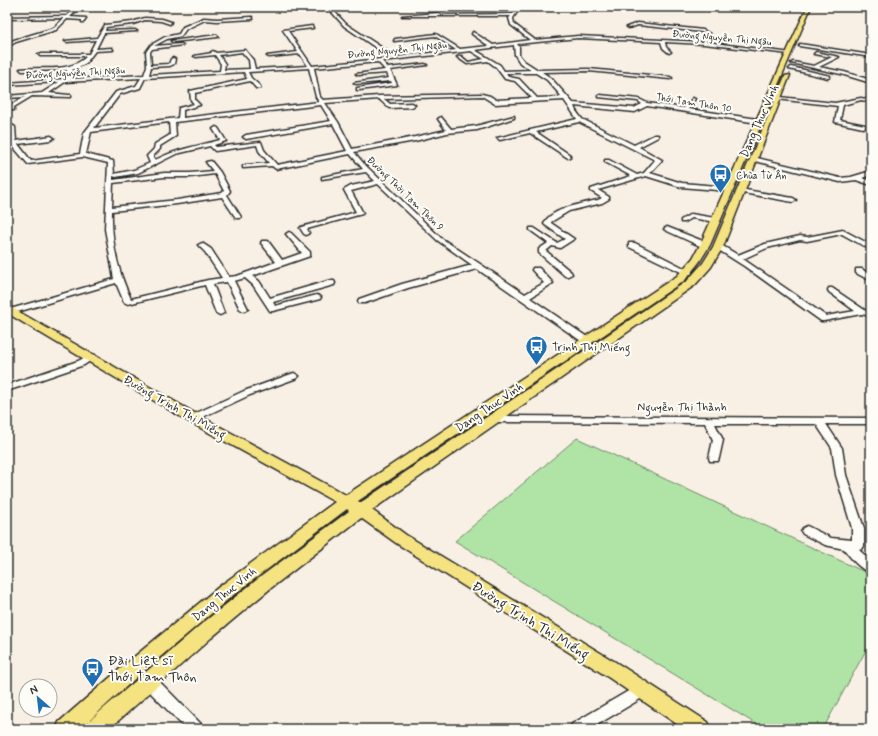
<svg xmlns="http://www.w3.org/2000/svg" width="878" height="736" font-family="Mynerve,sans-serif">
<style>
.green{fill:#b0e4a6;stroke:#6e8868}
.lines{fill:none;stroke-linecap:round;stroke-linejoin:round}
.minor-casing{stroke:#2b2b2b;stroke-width:3}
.major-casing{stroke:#2b2b2b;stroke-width:3}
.minor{fill:#fdfcf7;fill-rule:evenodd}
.major{fill:#f5e382;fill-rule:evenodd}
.labels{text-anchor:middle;stroke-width:4;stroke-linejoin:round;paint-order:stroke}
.far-street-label{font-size:10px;fill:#2b2b2b;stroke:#fdfcf7}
.far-poi-label{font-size:10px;fill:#2b2b2b;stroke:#fdfcf7;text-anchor:start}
.street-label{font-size:12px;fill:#2b2b2b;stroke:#fdfcf7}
.poi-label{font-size:12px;fill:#2b2b2b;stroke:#fdfcf7;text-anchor:start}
.near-street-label{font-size:14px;fill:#2b2b2b;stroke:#fdfcf7}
.near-poi-label{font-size:14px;fill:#2b2b2b;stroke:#fdfcf7;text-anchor:start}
</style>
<rect width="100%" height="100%" fill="#f8f0e4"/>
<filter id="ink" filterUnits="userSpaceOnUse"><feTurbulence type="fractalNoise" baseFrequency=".025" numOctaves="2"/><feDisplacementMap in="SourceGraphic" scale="8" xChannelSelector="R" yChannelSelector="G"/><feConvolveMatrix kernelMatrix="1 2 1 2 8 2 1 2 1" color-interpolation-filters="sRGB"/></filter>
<g filter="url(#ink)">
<path class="green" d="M577,438l294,137v66l-48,88h-59l-309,-188z"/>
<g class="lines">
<defs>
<path id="minor" d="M76,7h4l-10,10 16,1 -2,4h-2v-2l-15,-1 -11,11 -40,12 -9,5v-3l7,-4 40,-12 10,-10 -57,1v-2l60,-1z
M492,7l28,1 -7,10 1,6 21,16 43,-4 125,6 3,-8 -4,-2 -64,-7 -9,3 -2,-1 11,-4 65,7 7,4 -4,8 85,11 -2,1 -85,-10 -39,-2 1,5 5,5 -2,1 -6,-5 -2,-6 -83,-4 -61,6 2,3v8l5,6 14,9 51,-1 81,8 2,1 -2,1 -81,-8 -47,1 9,6 22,25 61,5 8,-4 -4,-3 -40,-4v-1l2,-1 39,4 8,4 37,5 9,-10 2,1 -7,10 70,10 3,2 -3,2 -111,-17 -12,6 -61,-6 2,5 6,8 52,26 20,-10h4v2l-19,10 23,13 -12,13 32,10 47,4 3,2 -3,2 -48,-4 -35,-11 -48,14 11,7v2l-7,4 -33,8 -18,11v1l23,16 -14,9 -8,-2 -6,5 25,21 1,2 -4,2h-3l-26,-23v-4l9,-6 -18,-13v-2h4l23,15 8,-4 -20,-14 -1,-1c5,-15 40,-21 54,-24l4,-2 -11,-7v-2l40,-13 -26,-14v-2h4l28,15 7,-2 11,-13 -76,-38 -43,10 34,23v2l-2,1 -38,-25 -30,7 -3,-2 80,-19 -13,-19 -69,4 -13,-8 -98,3 6,5 22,-1 3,2 -3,2 -23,1 -10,-9 -54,4 13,19 14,27 63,-12 31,-7 -8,-11 3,-2 10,12 25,-3 38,-10v2l-37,12 -30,3 -32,8 -61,11 10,12 77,74 84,56 19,-11 -12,-13 1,-2h6l14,15 -23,15 60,41 1,2 -1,2h-6l-107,-74 -69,19 -43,15h-6l-1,-2 1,-2 43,-15 70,-19 -35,-25 -59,-56 -27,7 12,22 -1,1 -55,15 2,4 -3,2 -2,-1 -4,-6 1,-1 55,-15 -12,-22 7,-4 24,-5 -9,-9 -44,7v-2l41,-8 -13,-15 -74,15 -4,-3 -29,2v-2l2,-1 24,-2 -10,-12 -2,-6 -42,6 -5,-5 -34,8 -38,19 -22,4 -3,-1v4l51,-7h26l23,-2 -7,-9 5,-1 9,11 10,19 -3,4 14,22 -1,1h-4l-14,-21 -45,7 -65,7c-1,30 6,61 19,88l77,-19 14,-2 -17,-26 -7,-7 4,-2 9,6 18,28 8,-1 39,-14 -15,-19 1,-2h6l14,19 20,-7 -16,-19 3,-2 2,1 19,19v4l-58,20 7,5 11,17 58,-17h6l1,2 -1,2 -61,17 2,4 42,-11 4,2 -1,2 -47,12h-3l-17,-26 -8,-7 -11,3 14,28 -4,2 -4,-2 -13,-27 -14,2 11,29 -4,2 -4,-2 -11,-28 -77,19 -4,-2 -8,-19 -109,32v-5l107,-31 -9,-50 3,-66 -25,-6 -55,7 -18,-21 -1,-16 3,-2 3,2 1,14 35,-5 3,2 -3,2 -33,4 13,17 49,-7 4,-21 32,-41 20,-6 5,-8 -76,4 -16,11 20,2h2v2l-39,-1 -18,11v3h-4l-1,-4 16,-9 -18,1v-2l35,-3 17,-11 -52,3v-2l59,-4 1,-9 -45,1 -2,-2c23,-3 49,5 67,-13h-47l-2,-2h51l7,-14 -29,2 -2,-1 32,-3 8,-13 27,-3 13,-4 17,1 9,3 -1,2 -9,-3 -16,-1 -12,4 -27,3 -1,4 30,-1 2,1 -33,2 -8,16 16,-1 1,2 -18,1 -9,12 -14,7 -1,9 73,-4 3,-9 -1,-14 5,-7 14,-8 14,-3 4,-7 21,-9 13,1 35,-2 1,2 -36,2 -12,-1 -19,9 -5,7 -14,3 -13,7 27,-2 2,1 -31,4 -2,3 1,13 18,-1 2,-5 2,-1 2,1 -1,5 -4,2 -19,1 -2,8 71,-4 1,-7 -6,-9 -19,2 -2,-1 18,-3 -1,-1 2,-1 3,2 29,-3 8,10 2,9 53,-3 -8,-12 -31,3 -2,-1 31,-4 -15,-22 29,-4 1,2 -25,3 24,35 79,-8 -47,-32 -14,-16 2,-1 14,15 50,33 60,-7 -21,-14 -41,5 1,-2 41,-5 24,15 29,-3 -17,-12 1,-2 20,13 37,-5 -19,-15 -2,-7 2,-2h-109l36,-3 3,2 72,-1 3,-4 -23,-1zM514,45l1,10 5,8 12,7 -28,1 -4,-6 -25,-15zM471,51l13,8 -16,3 -7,-6 -4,1 10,7 21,-3 8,6 9,12 10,2 17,17 -36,2 -6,-4 -8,-2 -103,2 -56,4 -3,-3 -6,-29 64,-6 7,8 -29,4 2,1 29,-2 2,5 -35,5 2,1 35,-3 1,2 -35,5v2h2l38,-5 -7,-15 37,-5 -2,-1 -37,4 -6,-7zM242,52l7,8 1,9 -26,1 1,-6 -6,-9zM309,68l7,29 3,5 -136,16v-8l17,-5 -5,-5v-7l55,-12 6,7h4v-2l-9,-8 -3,-6zM244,72l3,7 -57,12 1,9 3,4 -15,4 -1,10 -84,10 26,-34 20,-6 5,-10zM506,73h30l11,7 15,17 -25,1 -18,-19 -10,-2zM321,105l10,16 -85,14 -3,2 3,2 87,-15 14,27 -70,14 -13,-15 -3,-8 -45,5 -2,-2 12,-4 -8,-13 -2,-1 -3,2 7,11c-23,6 -43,9 -65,20l-2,-4 7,-7v-3l16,-10 -1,-14zM169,122l1,13 -15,9 -1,5 -7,7 3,7 -16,7 -20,4 -1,-13 -27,-7 5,-22zM215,174l9,17 -2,2 -45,7 -65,7 1,-24 51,-6h26z
M217,35l1,2 -45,5 -2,-1z
M800,44l71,11v2l-72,-11z
M816,52l23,5 -20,10 25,5 27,8v3l-30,-9 -50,-11 2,-1 21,4 18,-9 -18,-3z
M791,67l39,9v1l-2,1 -39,-9z
M779,97l56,6 26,-5 10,2v2l-10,-2 -18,5 -3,15 25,5 1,1 -3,2 -28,-6 3,-16 -61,-7v-2z
M753,157l87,21 11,-1 20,-6v4l-9,3 9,3v4l-15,-5 -16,2 -89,-22v-2z
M740,189l53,9 3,2 -3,2 -55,-10 -1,-1z
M691,214l24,4 3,2 -3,2 -23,-4 -7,4h-4v-2z
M667,227l41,16 1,2 -4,2h-3l-37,-17 -1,-1z
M843,230l28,15v5l-29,-16 -35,7 -7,-1 -33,8 -24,11 83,57 29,-5 -26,-19 -1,-2 1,-2h3l34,23 5,1v4l-10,-2 -37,7h-3l-77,-55 -30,-19 1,-2h6l17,10 27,-11 35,-8 7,1z
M629,243h6l57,29 -1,2h-6l-56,-27z
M856,269h6l9,7v5l-15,-8z
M92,354l3,1 1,2 -12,8 -77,26v-6l71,-24z
M294,373l5,3 -2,2 -47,17 -54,25h-6l-2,-2 2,-2 54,-25z
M494,416l377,2v6h-45l16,24 4,27 18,53v18l-2,3 -3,1 12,11v12c-12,-4 -20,-15 -27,-24l-19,-4 -22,-11 -2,-3 2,-3 4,-2 24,12 21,2v-12l-16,-53 -4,-27 -16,-24h-101l8,16 -4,18 -1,3h-8l-1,-3 4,-18 -8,-17 -211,-1 -3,-1 -2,-2 2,-2z
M149,674l5,2 47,48 2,5h-17l-42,-43 -2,-5 2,-5z
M642,683l5,2 2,5 -2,5 -57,34h-20l2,-5z"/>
<path id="major" d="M807,7h4l-101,238 -10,16 -15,19 -327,221 2,2 327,-222 16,-18 10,-16 72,-171 5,-1 -67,172 -12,20 -16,18 -323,225 34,25 211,128 91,59 3,7h-27l-79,-54 -209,-132 -35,-25 -90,70 -60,50 -102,91h-24l3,-7 111,-96 60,-48 90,-67 -2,-2 -115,87 -92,78 -60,55h-24l3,-7 69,-60 92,-76 115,-84 -147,-81 -181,-108v-8l191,110 148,80 331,-219 16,-18 7,-13z"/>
</defs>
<use href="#minor" class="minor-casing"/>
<use href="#major" class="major-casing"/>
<use href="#minor" class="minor"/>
<use href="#major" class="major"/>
</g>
</g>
<defs>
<symbol id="bus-pin" viewBox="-11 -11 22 30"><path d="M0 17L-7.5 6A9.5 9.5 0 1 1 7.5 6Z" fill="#1f6fb2" stroke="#fdfcf7"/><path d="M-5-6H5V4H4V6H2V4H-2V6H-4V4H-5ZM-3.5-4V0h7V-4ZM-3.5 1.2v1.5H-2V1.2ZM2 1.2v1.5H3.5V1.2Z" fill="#fff"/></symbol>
</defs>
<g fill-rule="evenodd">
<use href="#bus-pin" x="708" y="162" width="25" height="34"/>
<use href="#bus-pin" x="524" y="334" width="25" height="34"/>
<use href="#bus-pin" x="80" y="656" width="25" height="34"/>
</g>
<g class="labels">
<g class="far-street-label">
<text transform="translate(722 37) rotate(5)" y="4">Đường Nguyễn Thị Ngâu</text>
<text transform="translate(397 49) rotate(-6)" y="4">Đường Nguyễn Thị Ngâu</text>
<text transform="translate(75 72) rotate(-3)" y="4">Đường Nguyễn Thị Ngâu</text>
<text transform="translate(694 102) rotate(9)" y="4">Thới Tam Thôn 10</text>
<text transform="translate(406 193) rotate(44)" y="4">Đường Thời Tam Thôn 9</text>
</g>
<g class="far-poi-label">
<text x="736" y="179">Chùa Từ Ân</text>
</g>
<g class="street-label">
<text transform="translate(759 121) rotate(-66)" y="4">Dang Thuc Vinh</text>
<text transform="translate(175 407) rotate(30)" y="4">Đường Trịnh Thị Miếng</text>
<text transform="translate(489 407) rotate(-34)" y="4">Dang Thuc Vinh</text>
<text x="682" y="411">Nguyễn Thị Thảnh</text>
<text transform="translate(224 594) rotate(-39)" y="4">Dang Thuc Vinh</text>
</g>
<g class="poi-label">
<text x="552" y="351">Trịnh Thị Miếng</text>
</g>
<g class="near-street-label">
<text transform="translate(531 620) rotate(32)" y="5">Đường Trịnh Thị Miếng</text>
</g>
<g class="near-poi-label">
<text x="108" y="665">Đài Liệt sĩ<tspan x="108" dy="16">Thới Tam Thôn</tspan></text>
</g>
</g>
<rect width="878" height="736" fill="none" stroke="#fdfcf7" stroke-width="24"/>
<rect x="12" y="12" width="854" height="712" fill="none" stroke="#2b2b2b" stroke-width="1.5" filter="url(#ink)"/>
<g transform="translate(38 698) rotate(332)"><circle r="19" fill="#fdfcf7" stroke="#a9a8a5"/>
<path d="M0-3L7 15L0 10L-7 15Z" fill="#1f6fb2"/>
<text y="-6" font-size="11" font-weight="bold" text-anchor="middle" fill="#2b2b2b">N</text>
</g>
</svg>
